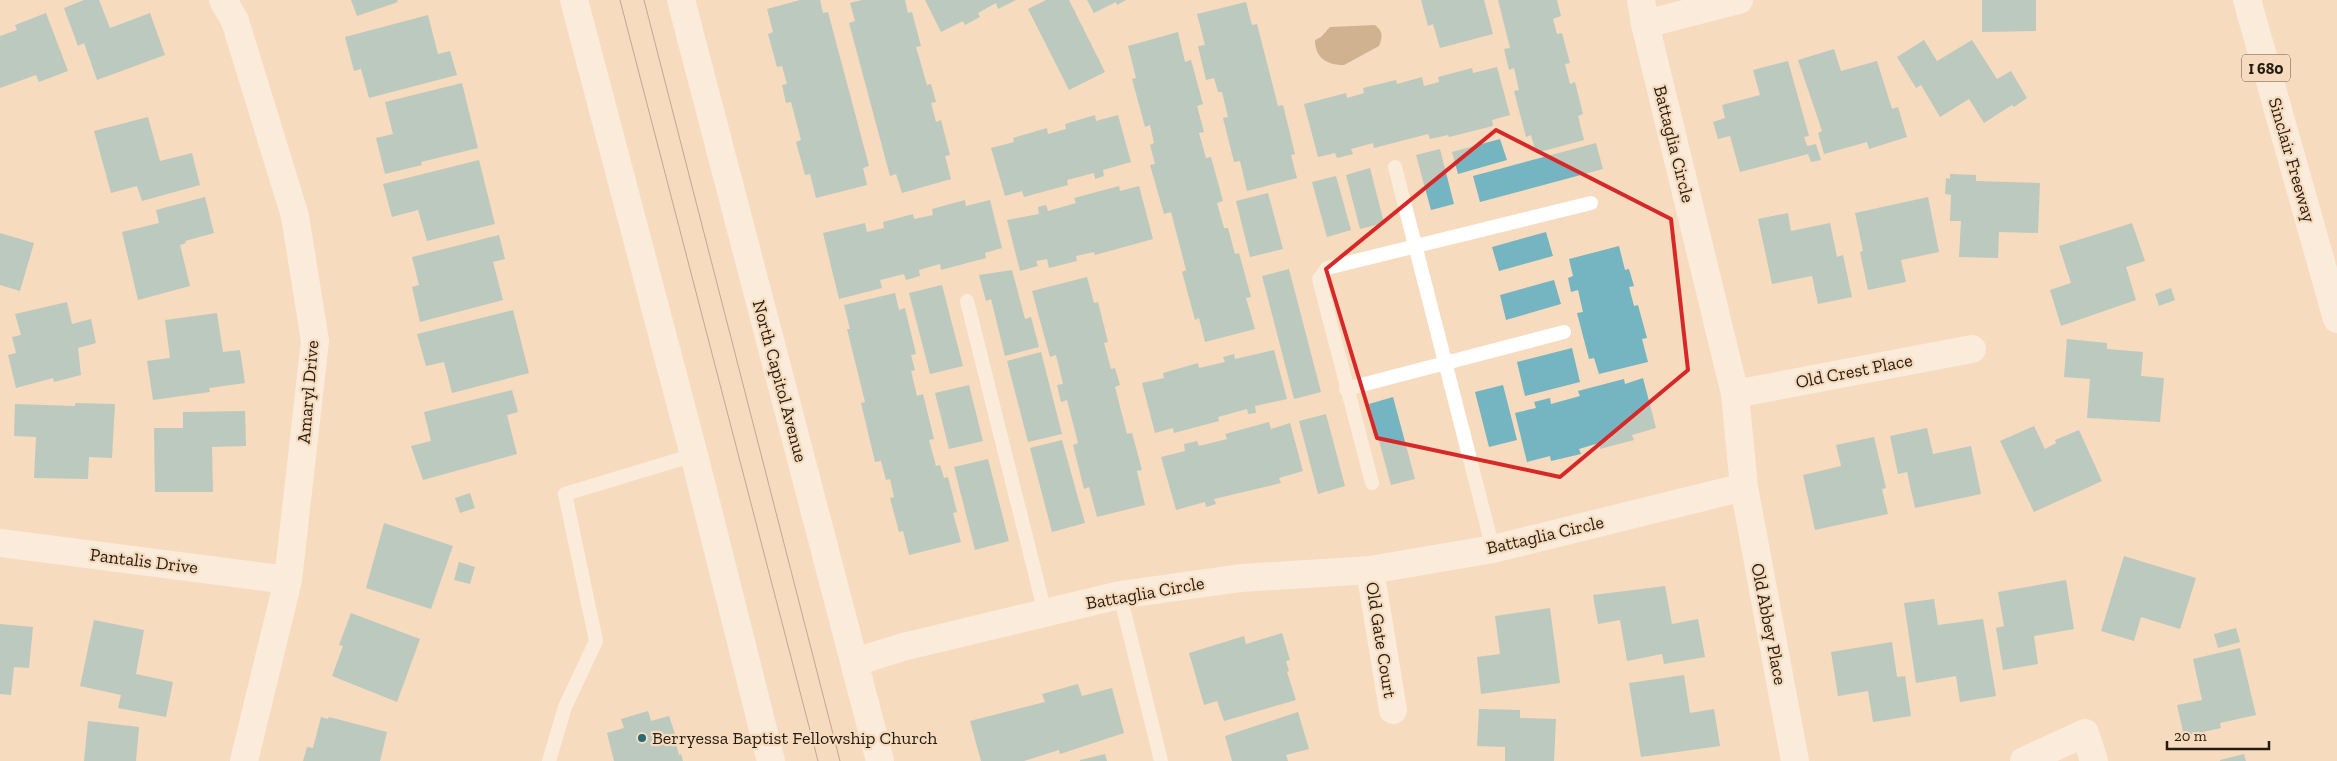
<svg xmlns="http://www.w3.org/2000/svg" width="2337" height="761" font-family="'Zilla Slab',serif">
<style>
.water{fill:#a2805b}
.building{fill:#75b4c1}
.lines{fill:none;stroke-linecap:round;stroke-linejoin:round}
.service{stroke:#fff;stroke-width:14}
.minor{stroke:#fff;stroke-width:28}
.primary{stroke:#fff;stroke-width:28}
.motorway{stroke:#fff;stroke-width:28}
.tram{stroke:#7d6d5a;stroke-width:1}
.marked{fill:none;stroke:#d62828;stroke-width:4;stroke-linejoin:round}
.poi-dot{fill:#246b78;stroke:#f6dbbe;stroke-width:2}
.labels{text-anchor:middle;stroke-width:4.5;stroke-linejoin:round;paint-order:stroke}
.shield{fill:#f6dbbe;stroke:#645545;stroke-width:1}
.shield-label{font-size:16px;font-weight:bold;fill:#251c11}
.street-label{font-size:18px;fill:#251c11;stroke:#f6dbbe}
.poi-label{font-size:18px;fill:#251c11;stroke:#f6dbbe;text-anchor:start}
</style>
<rect width="100%" height="100%" fill="#f6dbbe"/>
<path class="water" d="M1375,25c8,7 8,11 4,21l-35,19c-17,0 -29,-7 -29,-25l6,-3 9,-10z"/>
<path class="building" d="M84,0h15l11,28 40,-15 15,42 -68,25 -13,-37 -6,3 -14,-38z
M351,0h46l1,2 -41,14z
M800,0h20l3,13 5,-1 41,154 -6,2 4,17 -51,13 -6,-24 -5,1 -9,-33 5,-2 -10,-38 -5,1 -4,-18 5,-1 -5,-18 -5,1 -9,-33 5,-2 -6,-23z
M862,0h43l3,13 4,-1 9,34 -5,1 11,38 4,-1 5,18 -5,1 5,19 5,-2 9,35 -5,1 6,23 -49,14 -6,-19 -6,2 -41,-153 6,-2 -5,-18z
M925,0h91l-18,9 -2,-6 -18,10 2,4 -15,8 -2,-4 -22,11z
M1046,0h23l36,72 -36,18 -41,-81z
M1087,0h39l-9,5 -1,-3 -22,11z
M1421,0h63l9,34 -53,14 -7,-24 -5,2z
M1498,0h59l4,16 -8,3 4,15 5,-1 8,30 -5,1 5,20 5,-2 8,32 -5,2 6,24 -48,13 -5,-18 -5,2 -12,-46 5,-1 -5,-22 -5,2 -5,-21 6,-1z
M1982,0h54v31l-54,1z
M1246,2l6,23 5,-1 21,82 5,-1 12,49 -4,1 6,23 -50,13 -7,-30 -6,1 -11,-44 5,-1 -6,-25h-4l-4,-14 -8,2 -8,-34 7,-1 -8,-31z
M46,13l22,58 -29,11 -3,-7 -36,13v-52l17,-6 -2,-5z
M428,15l10,39 12,-3 7,24 -88,23 -8,-29 -7,2 -9,-34z
M1178,32l7,30 6,-2 12,44 -6,2 7,26 -5,1 7,25 5,-1 12,44 -6,2 7,25h4l7,26 4,-1 12,44 -5,1 9,31 -50,13 -6,-24 -4,2 -13,-48 4,-2 -15,-58 -7,2 -14,-49 5,-1 -5,-19 4,-2 -4,-18 -5,2 -13,-48 4,-1 -8,-32z
M1924,40l13,21 35,-21 25,39 14,-8 16,27 -13,9 -2,-2 -28,18 -15,-24 -29,18 -19,-32 -5,3 -19,-31z
M1834,49l7,22 36,-10 15,48 6,-2 9,30 -38,12 -2,-7 -43,12 -6,-21 4,-2 -24,-71z
M1788,61l21,75 -5,1 3,9 9,-2 5,16 -10,2 -3,-8 -68,18 -10,-36 -12,3 -5,-17 12,-4 -3,-13 38,-10 -7,-25z
M1497,67l13,48 -18,5 1,6 -44,11 -1,-2 -18,4 -2,-5 -54,14 -1,-5 -22,6 2,5 -16,4 -2,-5 -17,4 -14,-53 42,-11 1,5 17,-5 -1,-5 33,-8 1,4 25,-7 2,9 15,-4 -1,-5 34,-9 1,5z
M462,83l16,65 -57,14 1,3 -37,9 -9,-36 17,-4 -8,-32z
M1095,115l1,6 22,-6 13,47 -28,8 1,6 -9,3 -1,-6 -27,7 1,5 -44,12 -2,-6 -17,5 -14,-48 23,-6 -1,-4 34,-10 1,6 18,-5 -1,-5z
M148,117l12,44 32,-8 8,32 -58,16 -5,-15 -26,7 -17,-62z
M1500,139l7,21 -49,14 -6,-22z
M1596,143l7,26 -123,33 -7,-26z
M1440,149l14,55 -23,6 -15,-55z
M479,160l16,64 -68,17 -9,-31 -26,7 -9,-33z
M1370,168l14,55 -24,6 -14,-54z
M1950,174l26,1v6l64,2 -2,50 -39,-1 -1,26 -39,-1 2,-36h-11l1,-26 -6,-1 1,-16 4,1z
M1336,176l15,54 -24,7 -15,-55z
M1119,186l1,5 19,-5 14,53 -58,16 -1,-3 -18,4 1,5 -28,7 -2,-9 -11,2 2,5 -18,5 -13,-51 32,-6 -1,-7 8,-2 2,6 28,-8 -2,-5z
M1268,193l15,56 -33,8 -14,-56z
M205,197l9,36 -29,8 1,2 -6,2 10,41 -52,14 -16,-68 37,-9 -3,-13z
M1928,197l11,55 -38,8 5,22 -38,8 -8,-38 3,-1 -8,-38z
M965,200l1,6 24,-6 12,48 -17,5 1,5 -45,12 -1,-6 -21,6 1,6 -14,4 -2,-6 -24,6 2,8 -43,11 -16,-66 42,-10 2,9 17,-4 -1,-6 30,-8 1,5 19,-4 -1,-6z
M1788,213l3,18 39,-8 7,34 6,-2 9,42 -34,7 -6,-28 -40,8 -14,-65z
M2132,223l13,38 -19,6 10,33 -75,26 -11,-36 21,-7 -12,-37z
M1546,232l7,24 -54,15 -7,-24z
M0,233l34,10 -14,48 -20,-6z
M499,235l6,24 -12,3 10,38 -83,22 -8,-35 7,-2 -7,-28z
M1619,246l6,24 4,-1 5,17 -5,1 5,19 4,-1 9,33 -5,1 6,23 -49,12 -5,-16 -5,1 -12,-46 6,-1 -5,-22 -7,2 -3,-14 5,-2 -4,-17z
M1289,269l32,123 -27,7 -32,-123z
M1012,270l13,49 6,-2 8,30 -34,9 -14,-57 -5,2 -7,-26z
M1087,277l7,26 4,-1 10,40 -4,1 7,26 4,-1 5,17 -5,2 12,47 5,-1 10,37 -5,1 8,34 -48,12 -8,-30 -5,2 -11,-44 5,-2 -11,-43 -6,2 -4,-17 6,-1 -7,-29 -6,2 -18,-66z
M1554,280l7,24 -55,16 -6,-25z
M942,285l21,81 -33,8 -21,-81z
M2171,288l4,12 -16,6 -4,-12z
M895,293l4,17 6,-2 11,46 -5,1 4,15 -4,1 6,25 6,-2 11,45 -5,1 7,26 4,-1 4,13 4,-1 9,35 -4,1 8,29 -52,13 -6,-24 -4,1 -9,-34 4,-1 -4,-18 -4,1 -5,-19 -6,1 -14,-59 4,-1 -18,-73h3l-6,-24z
M67,302l5,22 19,-5 5,24 -18,5 3,27 -27,7 -1,-4 -37,10 -8,-33 8,-2 -4,-16 9,-2 -6,-21z
M513,310l16,63 -77,20 -8,-31 -18,4 -9,-32z
M217,313l6,39 17,-2 5,33 -36,5 1,4 -57,8 -6,-39 23,-3 -5,-38z
M2067,339l40,4v6l36,3 -2,24 23,2 -4,44 -73,-4 3,-39 -26,-2z
M1572,348l8,34 -55,14 -8,-34z
M1274,350l13,49 -32,7 1,7 -8,1 -1,-5 -29,8 1,4 -45,12 -1,-5 -18,5 -13,-50 22,-5 -1,-5 35,-10 1,5 26,-6 -2,-5 11,-3 1,5z
M1041,352l21,82 -34,8 -21,-81z
M1643,378l13,50 -24,7 2,5 -34,9 -1,-6 -20,6 2,5 -30,7 -1,-5 -23,6 -12,-49 21,-5 -2,-6 16,-4 1,6 29,-8 -2,-5 46,-12 1,5z
M969,385l14,56 -34,8 -14,-56z
M1503,385l14,55 -28,7 -14,-55z
M512,390l6,22 -11,3 10,39 -94,26 -12,-34 20,-5 -7,-29z
M1393,397l22,82 -24,6 -22,-81z
M75,403l40,1 -3,54 -23,-1 -1,22 -54,-1 2,-41 -22,-1 1,-32 60,2z
M245,411l1,35 -34,1 1,45h-58l-1,-64h29v-16z
M1326,414l19,72 -27,8 -19,-73z
M1269,422l2,7 19,-6 13,48 -24,7 2,5 -67,16 2,5 -10,3 -1,-5 -29,8 -15,-53 24,-6 -1,-7 13,-3 2,5 28,-7 -2,-5z
M2034,426l11,23 11,-6 -1,-3 24,-10 23,51 -68,31 -34,-71z
M1927,428l6,26 38,-8 10,48 -66,14 -8,-36 -9,2 -8,-38z
M1874,437l12,51 -4,1 6,25 -73,16 -12,-55 38,-9 -5,-21z
M1062,440l23,83 -33,9 -22,-84z
M988,459l21,82 -34,9 -21,-83z
M470,493l5,15 -15,5 -5,-15z
M384,523l69,23 -22,63 -65,-21z
M2124,556l72,22 -16,51 -39,-12 -7,24 -33,-10z
M459,562l16,5 -5,17 -16,-4z
M2066,580l8,49 -40,7 4,28 -35,6 -7,-42 8,-2 -6,-34z
M1665,586l7,38 26,-5 7,38 -41,7 -2,-10 -35,7 -7,-41 -22,4 -5,-29z
M1934,599l4,26 45,-6 13,77 -36,6 -4,-26 -40,7 -12,-80z
M1550,608l10,75 -79,11 -4,-37 23,-3 -5,-38z
M351,613l69,26 -23,63 -65,-26 11,-30 -4,-1z
M94,620l50,10 -8,44 37,8 -7,35 -48,-9 3,-13 -41,-9z
M0,624l33,3 -4,41 -15,-1 -3,28 -11,-1z
M2236,628l4,14 -22,6 -4,-14z
M1282,633l8,27 -4,1 3,10 -2,1 9,28 -72,21 -7,-20 -13,4 -15,-52 55,-17 2,8z
M1892,642l5,35 8,-1 6,40 -38,6 -5,-31 -30,5 -7,-44z
M2240,648l16,67 -36,8 1,5 -37,8 -7,-31 25,-5 -9,-41z
M1684,675l6,38 24,-4 6,37 -79,11 -12,-74z
M1078,684l4,12 30,-8 12,45 -64,21 -1,-4 -35,11h-43l-11,-40 75,-19 -3,-8z
M1479,709l41,1v8l36,1 -2,42h-49v-14l-28,-1z
M648,711l3,10 18,-5 9,27 -2,1 3,11 2,-1 2,7h-69l-7,-28 17,-5 -3,-9z
M1298,712l11,37 -23,6 2,6h-56l-7,-25z
M321,717l7,2 1,-2 58,15 -7,29h-77l4,-14 6,1z
M88,721l51,6 -3,34h-52z
M1105,754l2,7h-27v-1z
M2244,754l2,7h-26v-1z"/>
<g class="lines">
<path class="service" d="M1395,167l98,382
M967,301l78,312
M1346,389l218,-57
M1372,483l-53,-204 8,-11 264,-65
M1120,595l41,166
M549,761l16,-54 31,-66 -31,-147 129,-39"/>
<path class="minor" d="M223,0l12,21 60,195 20,125 -27,239 -44,181
M1641,0l4,24 90,370 9,93 51,274
M1645,24l94,-24
M1735,394l237,-45
M0,543l288,37
M1370,570l23,140
M855,662l48,-15 217,-52 121,-17 129,-8 123,-21 251,-62
M2024,761l61,-28 9,28"/>
<path class="primary" d="M574,0l120,455 77,306
M681,0l199,761"/>
<path class="motorway" d="M2247,0l90,319"/>
<path class="tram" d="M620,0l198,761
M644,0l196,761"/>
</g>
<path d="M0 0H2337V761H0ZM1496,130l175,89 17,151 -128,107 -183,-39 -51,-169z" fill="#f6dbbe" fill-opacity=".55" fill-rule="evenodd"/>
<path class="marked" d="M1496,130l175,89 17,151 -128,107 -183,-39 -51,-169z"/>
<circle class="poi-dot" cx="642" cy="738" r="5"/>
<g class="labels">
<rect class="shield" x="2242" y="54.5" width="48" height="27" rx="4"/>
<g class="shield-label">
<text x="2266" y="74">I 680</text>
</g>
<g class="street-label">
<text transform="translate(1674 144) rotate(76)" y="6">Battaglia Circle</text>
<text transform="translate(2292 160) rotate(74)" y="6">Sinclair Freeway</text>
<text transform="translate(1854 371) rotate(-11)" y="6">Old Crest Place</text>
<text transform="translate(780 381) rotate(75)" y="6">North Capitol Avenue</text>
<text transform="translate(308 392) rotate(-85)" y="6">Amaryl Drive</text>
<text transform="translate(1545 535) rotate(-13)" y="6">Battaglia Circle</text>
<text transform="translate(144 561) rotate(7)" y="6">Pantalis Drive</text>
<text transform="translate(1145 593) rotate(-10)" y="6">Battaglia Circle</text>
<text transform="translate(1769 624) rotate(79)" y="6">Old Abbey Place</text>
<text transform="translate(1381 640) rotate(81)" y="6">Old Gate Court</text>
</g>
<g class="poi-label">
<text x="652" y="744">Berryessa Baptist Fellowship Church</text>
</g>
</g>
<path d="M2167 741v8h102v-8" fill="none" stroke="#251c11" stroke-width="2.5"/>
<text x="2174" y="741" font-size="15" fill="#251c11" stroke="#f6dbbe" stroke-width="4" paint-order="stroke">20 m</text>
</svg>
